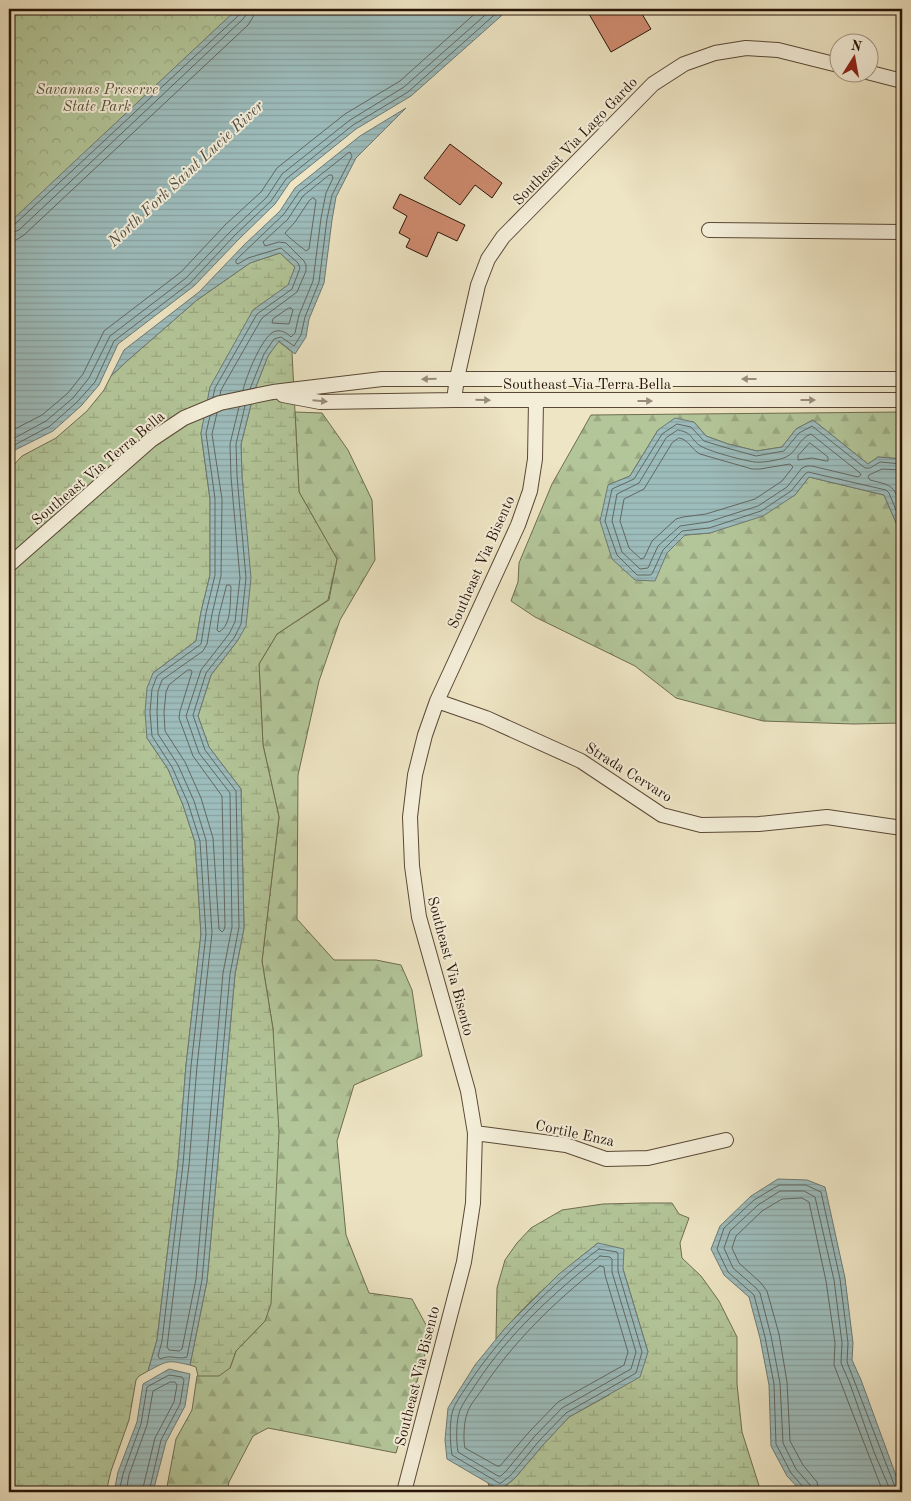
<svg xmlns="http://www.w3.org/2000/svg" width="911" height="1501" font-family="'Old Standard TT',serif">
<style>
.forest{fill:url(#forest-firs);stroke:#6e6d50}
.wetland{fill:url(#wetland-marsh);stroke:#6e6d50}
.park{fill:url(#park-crowns);stroke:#6e6d50}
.water{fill:url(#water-rules);stroke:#6e7974}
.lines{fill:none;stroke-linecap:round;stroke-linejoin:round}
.shore{stroke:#626862;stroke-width:1}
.building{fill:#d08c71;stroke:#281407}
.minor-casing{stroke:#5a4836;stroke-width:16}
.minor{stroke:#f4eed9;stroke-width:14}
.oneway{fill:#988c7a}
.labels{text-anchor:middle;stroke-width:4;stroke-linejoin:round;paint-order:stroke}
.park-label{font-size:15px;font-style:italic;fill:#59523a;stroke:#f4eed9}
.street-label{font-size:15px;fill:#281407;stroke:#f4eed9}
.water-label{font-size:16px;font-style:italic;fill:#514f47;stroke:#f4eed9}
</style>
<defs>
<pattern id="forest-firs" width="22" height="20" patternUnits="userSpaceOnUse" patternTransform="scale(1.25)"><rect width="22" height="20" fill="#b3c699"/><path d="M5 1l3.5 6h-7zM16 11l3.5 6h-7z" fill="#9aa982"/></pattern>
<pattern id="wetland-marsh" width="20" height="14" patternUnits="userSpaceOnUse" patternTransform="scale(1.25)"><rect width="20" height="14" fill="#b3c699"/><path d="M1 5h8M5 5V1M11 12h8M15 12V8" fill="none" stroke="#9aa982"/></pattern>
<pattern id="park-crowns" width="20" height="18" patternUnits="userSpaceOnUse" patternTransform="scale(1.25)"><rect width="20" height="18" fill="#b3c699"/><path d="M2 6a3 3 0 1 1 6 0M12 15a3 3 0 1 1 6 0" fill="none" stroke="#9aa982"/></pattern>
<pattern id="water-rules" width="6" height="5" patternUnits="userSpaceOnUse" patternTransform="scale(1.25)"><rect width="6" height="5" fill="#9dbdbd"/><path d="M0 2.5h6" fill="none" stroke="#87a2a1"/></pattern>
</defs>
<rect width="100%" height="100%" fill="#eee5c4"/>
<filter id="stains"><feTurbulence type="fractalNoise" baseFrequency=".004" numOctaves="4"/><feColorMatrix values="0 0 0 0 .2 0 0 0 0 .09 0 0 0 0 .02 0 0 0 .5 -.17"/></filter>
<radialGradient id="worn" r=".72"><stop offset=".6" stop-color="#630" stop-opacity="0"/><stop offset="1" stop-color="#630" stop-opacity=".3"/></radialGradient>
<path class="forest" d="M295,412l27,1 26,37 24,50 3,60 -35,60 -21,61 -21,94 -1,144 37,41h42l25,5 11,25 10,66 -68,29 -17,56 9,94 23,58 43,6 19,35 -35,119 -128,-25 -15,8 -24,46 -2,10h-61l10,-53 16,-29 5,-34 33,-8 6,-17 29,-30 8,-292 -11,-68 17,-144 -16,-72 -4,-81 18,-30 52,-34 8,-41 -38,-67z
M902,412v47l-24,-2 -10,7 -55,-44 -17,9 -14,18 -25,4 -29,-7 -22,-8 -12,-14 -36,8 -28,46 -22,9 59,68 18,-18 25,-2 85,-38 14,-18 75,18 17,39 1,22v167l-48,1 -91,-3 -87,-23 -41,-32 -100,-49 -24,-16 7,-19 1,-19 33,-79 39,-69z"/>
<path class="wetland" d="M280,253l15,14 -6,18 -36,25 -52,123 9,66v76l-9,37 -5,29 -43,32 -6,65 21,31 15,36 12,37 6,92 -15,131 -8,99 -21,176 -9,31 -9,5 -3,4 -7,40 -18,51 -5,21h-97v-1022l13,-14 34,-18 31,-27 17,-21 7,-14 16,-15 70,-61 53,-37z
M278,341l14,11 7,140 38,67 -9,41 -51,34 -18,30 4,81 16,72 -17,144 11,68 6,103 -8,172 -6,17 -29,30 -6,17 -11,8h-21l-2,-9 -6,-2 17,-84 28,-307 9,-46 -3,-139 -32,-42 -11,-31 13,-41 27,-35 4,-164 -1,-32 14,-55 13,-33z
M643,1203h29l7,11 10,4 -9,25 2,15 19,18 18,25 18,36v47l5,48 19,60h-270l-3,-9 13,7 14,-12 28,-33 26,-28 40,-22 39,-43 -25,-83 -25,-26c-37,29 -72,60 -102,96l1,-51 8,-28 12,-17 14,-15 31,-18 41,-6z"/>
<path class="park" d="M9,9h311l-311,296z"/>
<path class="water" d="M237,9h272l-98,87 -55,33 -66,53 -15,22 -36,35 -45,47 -76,58 -19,41 -18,21 -28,25 -44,22v-230z
M406,108l-50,50 -20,39 -4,23 -8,63 -15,36 -3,18 -11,17 -16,-13 -11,15 -13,33 -14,55 1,32 9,102 -5,48 -8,14 -27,35 -13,41 11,31 32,42 3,139 -9,46 -28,307 -17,84c-23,-5 -21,-5 -42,6l9,-31 21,-176 8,-99 15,-131 -6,-92 -12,-37 -15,-36 -21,-31 -2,-26 2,-24 6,-15 43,-32 5,-29 9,-37v-76l-9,-66 9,-46 43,-77 35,-25 7,-18 -15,-14 -30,10 -53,37 -70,61 -16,15 13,-26 75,-58 45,-47 36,-34 15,-23 65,-52z
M675,418l19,4 12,14 22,8 29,7 25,-4 14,-18 17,-9 55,44 10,-7 24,2v97l-1,-22 -17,-39 -75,-18 -14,18 -32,21 -53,17 -25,2 -18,18 -12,28 -20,-1 -23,-21 -12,-38 8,-36 22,-9 28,-46z
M778,1179l29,1 18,7 20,91 8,65 -1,17 9,20 41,112h-100l-15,-16 -16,-30 -2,-61 -9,-47 -11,-41 -25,-22 -13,-26 9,-23 31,-30z
M598,1243l26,6 -1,20 25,83 -8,25 -71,40 -26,28 -28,33 -15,12 -53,-31 -2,-19 3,-32 27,-43 31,-38 53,-53z
M169,1369l21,5 -5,32 -19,36 -13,50h-39l4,-20 19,-50 6,-38z"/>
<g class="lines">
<path class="shore" d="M313,198l2,1 1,2 -7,48 -3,2c-5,-4 -18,-14 -21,-18l10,-11 14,-21z
M9,227l5,-2 225,-210 1,-6
M9,233l5,-1 5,-2 224,-211 3,-4 1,-6
M9,241l7,-1 8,-5 224,-210 5,-8 1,-8
M289,308h2l2,2 -4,14 -17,-1 1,-4z
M220,395l1,-5 41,-72 35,-26 9,-21v-6l-2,-4 -18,-18 -7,-1 -14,4 -2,-4 25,-23 15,-23 26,-21h3l1,3 -7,15 -5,25 -8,63 -14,34 -4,18 -4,4c-4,-4 -9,-7 -15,-6 -13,2 -30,46 -33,59
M213,397l2,-9 42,-74 35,-25 8,-21 -2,-5 -17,-15 -33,10 -10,6 -2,-1v-3l48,-46 15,-22 49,-39 2,-1 2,4 -20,39 -5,24 -8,63 -14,35 -4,18 -7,11 -13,-9 -7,2 -10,15 -14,35
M217,413l-5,21 10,65 -1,77 -9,38 -5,30 -4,7 -41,29 -4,11 -1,21 1,22 20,31 16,36 12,39 6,93 -15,133 -8,99 -22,182 2,3 10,1 3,-2 14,-70 27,-306 9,-46 -2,-134 -31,-40 -13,-37 15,-46 28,-36 6,-12 5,-44 -9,-101 -1,-33 9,-37
M210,416l-4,17 9,66v76l-9,38 -5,31 -44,32 -5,13 -2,23 2,24 20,31 16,36 12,38 6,93 -15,132 -8,98 -21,177 -4,15 2,3c11,-5 18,1 27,-2l15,-77 28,-306 9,-47 -3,-136 -31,-41 -12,-35 13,-42 28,-35 7,-14 5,-46 -9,-102 -1,-32 9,-38
M678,430c15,3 11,7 21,15 8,6 46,16 56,17 7,1 25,-2 31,-5 11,-5 13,-19 25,-23l49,39 1,2 -3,2 -46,-11h-5l-5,2 -15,19 -29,19 -50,16 -28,4 -22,20 -10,22 -8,1 -18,-17 -10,-31 5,-27 22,-11 27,-45z
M9,432l33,-17 26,-22 15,-19 21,-43 77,-59 44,-47 36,-33 16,-24 68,-54 55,-33 80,-72
M679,438c9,1 13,12 21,16l52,15h8l30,-5 3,3 -11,14 -27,18 -49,15 -23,3 -7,2 -24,22 -8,17 -3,1 -12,-11 -9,-27 4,-22 20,-10 28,-46z
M9,441l37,-20 27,-23 16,-20 21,-42 76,-58 45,-47 36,-34 15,-23 68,-54 54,-33 88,-78
M810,443l18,14v4h-2l-14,-3 -14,2v-4z
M9,448l41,-22 27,-24 18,-20 19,-41 76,-58 45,-48 36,-34 15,-22 67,-54 55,-33 93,-83
M902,464l-22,-2 -10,6h-5l-53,-42 -13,7 -15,18 -28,5 -29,-8 -23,-7 -13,-14 -14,-3 -15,10 -28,45 -22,10 -7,32 12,34 20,20h13l2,-1 11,-24 19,-19 27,-3 52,-17 30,-20 14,-17 3,-2 78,18 3,3 13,32
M902,470l-20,-1 -13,6 -1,2 2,3c24,6 23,5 32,29
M227,585h3l1,2c-1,14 1,38 -12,45l-2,-2 2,-15z
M188,670h3l1,2 -12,39 -1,7 14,38 29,40 3,130 -1,4 -2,2 -3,-3 -6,-91 -12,-40 -16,-36 -20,-31 -1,-19 2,-20 3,-7z
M599,1249l18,3 1,2v17l24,81 -6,21 -70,40 -27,28 -28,34 -10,8h-2l-47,-28c-2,-12 -3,-34 1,-45 3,-9 11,-19 16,-27 32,-48 83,-100 130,-134z
M600,1256l10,1 2,2v13l24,80 -5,17 -69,39 -28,29 -27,33 -6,6h-3l-40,-24c-2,-11 -2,-32 2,-42 4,-9 11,-18 16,-26 32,-50 78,-91 124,-128z
M600,1266l4,1 1,8 23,77 -4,13 -66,37 -29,30 -29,34h-3l-32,-18c-2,-8 -1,-27 2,-34 2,-8 9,-16 14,-23 31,-48 74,-90 119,-125z
M119,1492l4,-18 18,-50 6,-37 22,-12 13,2 2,3 -4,24 -19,36 -12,52
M126,1492l3,-17 18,-50 6,-34 17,-9h5l2,3 -3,17 -19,36 -13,54
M805,1492l-1,-4 -13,-15 -15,-29 -2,-60 -9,-47 -11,-42 -26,-23 -11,-23 7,-21 30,-28 25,-15h27l15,7 19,87 8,64 -1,19 48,125 3,3h4
M811,1492l-1,-7 -14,-16 -13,-26 -3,-60 -9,-47 -11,-43 -4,-5 -23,-20 -9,-20 6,-17 28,-26 22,-14h24l11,6 19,83 8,63 -1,20 9,21 24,68 17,40
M819,1492l-2,-10 -14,-17 -13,-24 -3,-59 -8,-48 -12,-43 -6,-8 -22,-20 -7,-15 4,-12 26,-25 20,-12 20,-1 7,4 17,79 9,62 -1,22 49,127"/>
</g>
<path class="building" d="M598,9h41l12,20 -40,23 -22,-38z
M450,144l52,39 -10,15 -17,-13 -15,20 -36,-27z
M400,194l65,31 -8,16 -19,-9 -11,25 -21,-10 4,-8 -11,-6 8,-17 -14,-8z"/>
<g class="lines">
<defs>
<path id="minor" d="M867,72l35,9
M709,230l193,2
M283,395l37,7 134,-2h448
M454,400l3,-22 21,-93 10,-26 15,-22 150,-153 31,-20 31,-11 31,-5 32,2 60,15
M9,565l142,-125 33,-22 36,-15 53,-11 109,-13h520
M437,701l49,17 95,43 81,54 39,10 58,-1 68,-7 75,11
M475,1133l91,12 40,14 42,-1 78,-18
M404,1492l60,-230 9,-59 2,-70 -7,-42 -49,-174 -7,-51 -2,-49 5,-42 10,-40 12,-34 81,-176 12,-34 5,-32 1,-58"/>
</defs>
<use href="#minor" class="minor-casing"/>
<use href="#minor" class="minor"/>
</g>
<defs><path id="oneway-solid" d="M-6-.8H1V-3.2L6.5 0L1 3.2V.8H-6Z" transform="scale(1.25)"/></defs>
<g class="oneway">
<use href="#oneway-solid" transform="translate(429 379) rotate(179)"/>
<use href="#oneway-solid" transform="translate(749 379) rotate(-180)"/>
<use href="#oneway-solid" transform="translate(483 400) rotate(1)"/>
<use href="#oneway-solid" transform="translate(808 400)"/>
<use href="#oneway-solid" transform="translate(320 401) rotate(5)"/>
<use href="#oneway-solid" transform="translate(645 401)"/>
</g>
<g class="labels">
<g class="park-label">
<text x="97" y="94">Savannas Preserve<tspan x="97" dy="17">State Park</tspan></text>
</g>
<g class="street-label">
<text transform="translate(575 141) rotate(-46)" y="5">Southeast Via Lago Gardo</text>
<text x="587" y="389">Southeast Via Terra Bella</text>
<text transform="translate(98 468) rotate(-40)" y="5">Southeast Via Terra Bella</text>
<text transform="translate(481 562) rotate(-66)" y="5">Southeast Via Bisento</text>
<text transform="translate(629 772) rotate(32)" y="5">Strada Cervaro</text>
<text transform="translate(451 966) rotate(75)" y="5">Southeast Via Bisento</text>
<text transform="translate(575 1133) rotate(12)" y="5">Cortile Enza</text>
<text transform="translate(417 1376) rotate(-76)" y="5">Southeast Via Bisento</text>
</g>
<g class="water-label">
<text transform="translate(185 173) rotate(-43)" y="6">North Fork Saint Lucie River</text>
</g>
</g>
<rect width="911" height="1501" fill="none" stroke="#eee5c4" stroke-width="30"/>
<rect x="10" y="10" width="891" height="1481" fill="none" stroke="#281407" stroke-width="2.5"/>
<rect x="15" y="15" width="881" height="1471" fill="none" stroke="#281407"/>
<g transform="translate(854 58) rotate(11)"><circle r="24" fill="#f4eed9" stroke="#a29785"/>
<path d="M0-4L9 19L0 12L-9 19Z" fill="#8f2418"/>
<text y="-8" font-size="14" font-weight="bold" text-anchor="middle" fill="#281407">N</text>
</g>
<rect width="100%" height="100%" filter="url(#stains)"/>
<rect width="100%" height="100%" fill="url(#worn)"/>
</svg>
